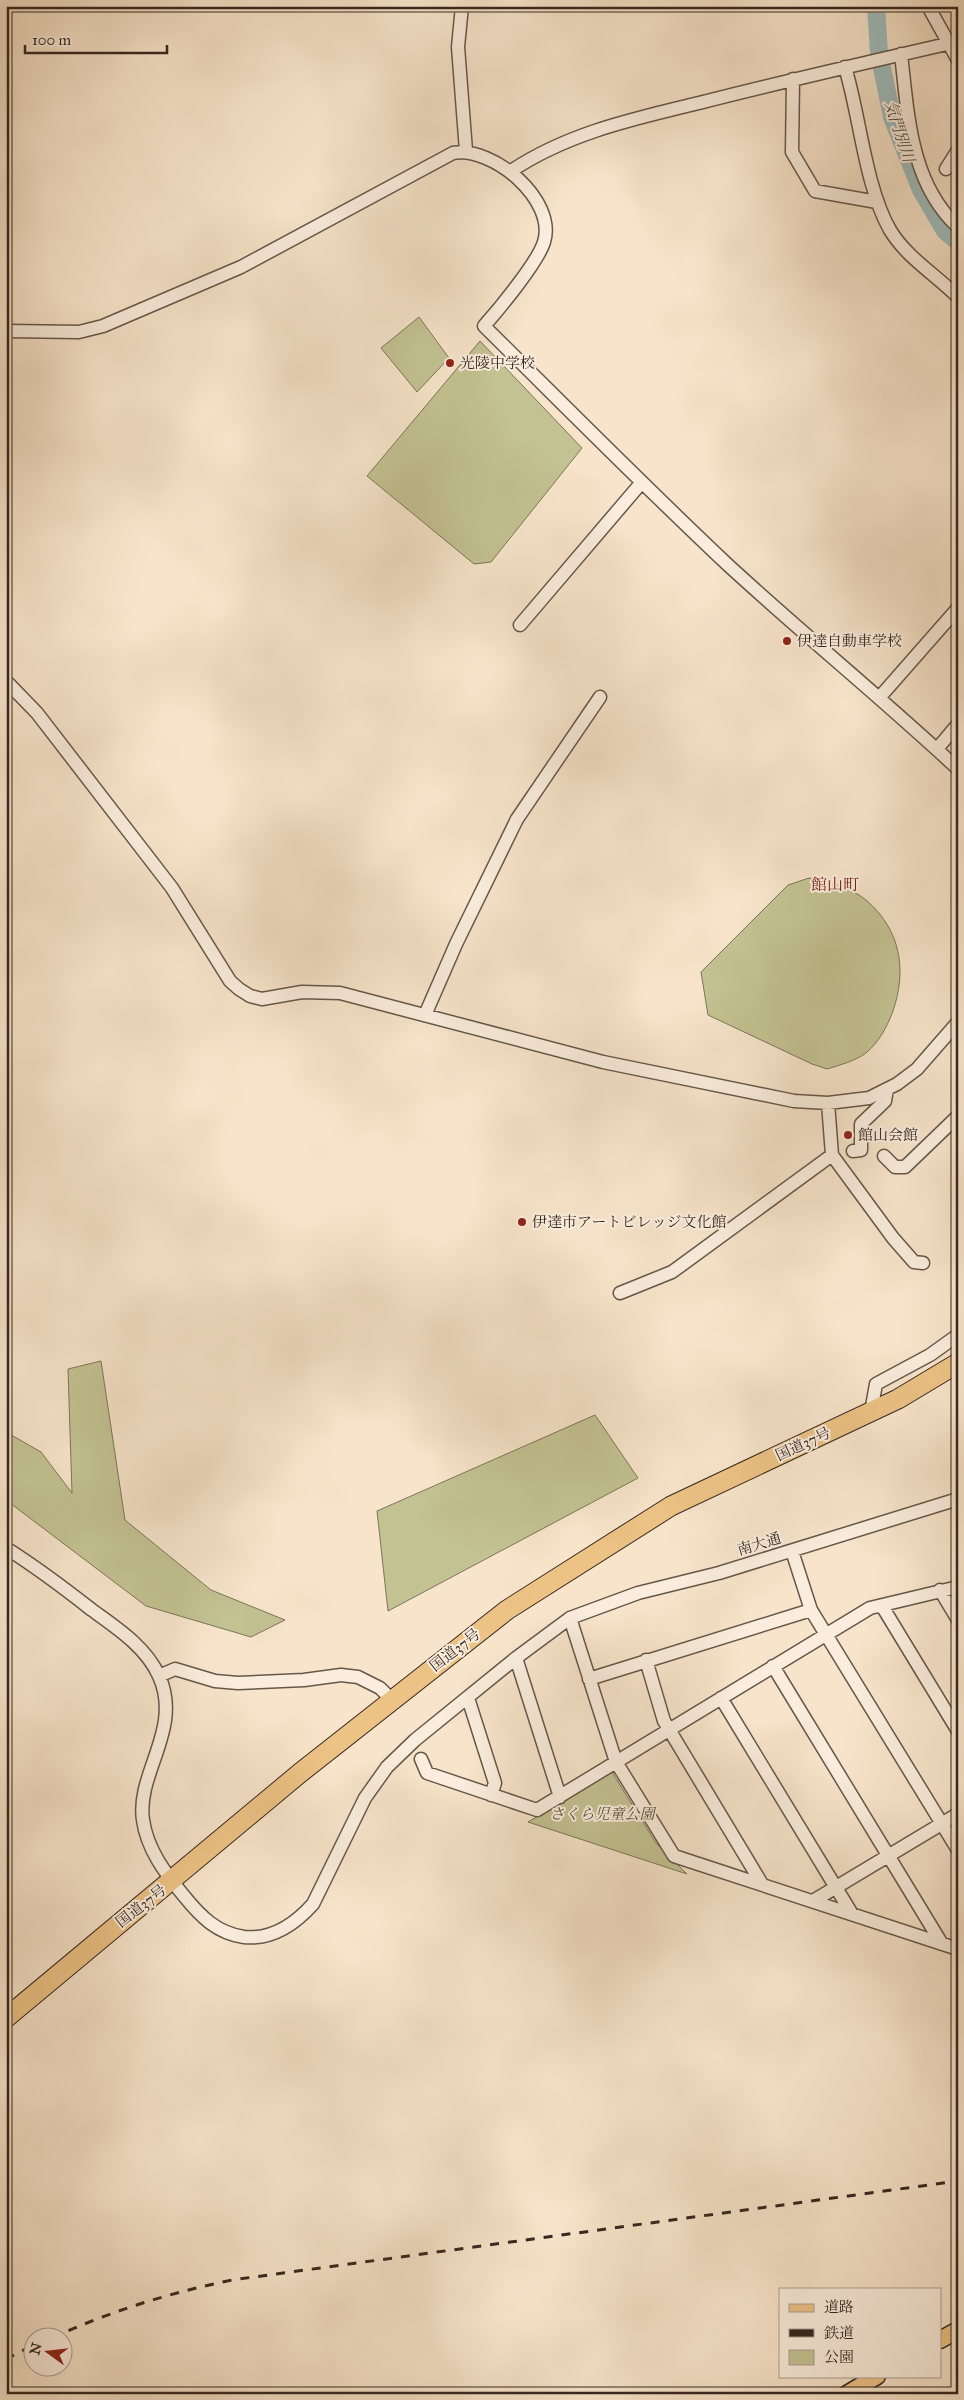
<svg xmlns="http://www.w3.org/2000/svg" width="964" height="2400" font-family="'IM FELL Great Primer','Noto Serif JP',serif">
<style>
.green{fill:#c3c292;stroke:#7c7559}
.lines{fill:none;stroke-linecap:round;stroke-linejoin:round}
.river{stroke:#9fbdbe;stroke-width:18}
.minor-casing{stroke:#66574a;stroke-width:15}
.major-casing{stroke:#352820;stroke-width:19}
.highway-casing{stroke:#352820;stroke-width:21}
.minor{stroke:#faeddd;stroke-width:12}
.major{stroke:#ecc285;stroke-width:16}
.highway{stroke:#ecc285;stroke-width:19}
.rail{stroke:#352820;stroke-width:3;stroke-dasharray:9 9;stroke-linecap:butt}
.poi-dot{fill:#8f2418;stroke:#faeddd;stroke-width:2}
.labels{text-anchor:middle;stroke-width:4;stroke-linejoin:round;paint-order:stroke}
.poi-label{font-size:15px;fill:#352820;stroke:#faeddd;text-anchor:start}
.street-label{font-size:15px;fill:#352820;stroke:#faeddd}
.park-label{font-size:15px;font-style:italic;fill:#584e3c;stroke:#faeddd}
.water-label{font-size:16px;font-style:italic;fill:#55554f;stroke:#faeddd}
.neighbourhood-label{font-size:16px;fill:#7a1f14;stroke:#faeddd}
</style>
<rect width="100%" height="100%" fill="#f7e4ca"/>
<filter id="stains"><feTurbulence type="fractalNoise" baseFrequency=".004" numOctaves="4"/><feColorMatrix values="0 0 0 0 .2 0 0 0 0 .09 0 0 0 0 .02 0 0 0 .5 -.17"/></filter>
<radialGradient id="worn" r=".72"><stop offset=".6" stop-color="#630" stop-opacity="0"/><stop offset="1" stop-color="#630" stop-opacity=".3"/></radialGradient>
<path class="green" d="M419,317l30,41 -32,34 -36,-44z
M480,341l102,107 -91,114 -17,2 -107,-88z
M809,878c19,4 41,9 57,22 35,30 41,70 27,111 -6,16 -14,31 -27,42 -11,8 -26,12 -39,16l-15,-5 -104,-49 -7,-43 87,-87z
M101,1361l24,159 86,70 74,30 -34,17 -105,-31 -140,-106v-68l35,20 31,41 -4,-124z
M595,1415l43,63 -250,133 -11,-100z
M612,1772l44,71 31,31 -159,-52z"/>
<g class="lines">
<path class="river" d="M876,6l3,47 13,64 29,73 24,41 13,11"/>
<defs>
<path id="minor" d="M462,6l-4,41 8,104
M928,6l30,54
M901,54c7,60 9,129 57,173
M845,67c15,49 20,119 45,163 17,28 45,44 68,67
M793,79l-1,73 23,39 62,11
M946,169l12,-19
M511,171c57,-38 122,-52 188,-68 82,-21 165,-40 248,-59
M6,331l73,1 24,-6 138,-59 212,-114c40,-7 104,47 91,89 -6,20 -45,67 -60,84 81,80 161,161 244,239 75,69 155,134 230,204
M520,625l122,-143
M6,681l31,32 135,175 58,93 9,8 11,7 12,3 40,-7 38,1 263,69 191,39 34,2 41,-5 28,-14 20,-15 41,-47
M879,698l79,-90
M937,749l21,-25
M425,1015l31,-71 61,-125 83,-122
M828,1103l4,52 61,83 21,24 9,1
M853,1151l8,-1v-26l24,-23 2,-12
M884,1156l11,11h10l53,-51
M620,1293l52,-21 160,-117
M871,1412l5,-28 54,-29 28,-20
M6,1548c30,19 58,40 86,62 25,18 54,37 67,66 24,53 -23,97 -16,144 4,29 22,53 41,76 17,21 33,37 60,41 28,3 52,-14 69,-33l52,-106 22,-31 28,-27 101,-82 54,-40 68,-25 81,-20 239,-74
M792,1551l19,59 147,240
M940,1590l18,30
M882,1606l76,125
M570,1618l46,144 58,94 284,93
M516,1658l44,139
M646,1660l18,61 98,163
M773,1666l169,278
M159,1676l16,-7 40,12 23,2 66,-3 37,-5 17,2 22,11 12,12
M589,1679l222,-69
M468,1698l27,85 -4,12
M721,1698l131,216
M421,1759l6,14 110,37 333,-202 88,-21
M813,1901l145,-87"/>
<path id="major" d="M940,2340l18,-10
M847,2394l30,-18"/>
<path id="highway" d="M6,2018l294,-245 207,-163 164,-104 227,-107 60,-36"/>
</defs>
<use href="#minor" class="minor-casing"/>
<use href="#major" class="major-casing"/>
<use href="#highway" class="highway-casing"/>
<use href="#minor" class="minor"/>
<use href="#major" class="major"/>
<use href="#highway" class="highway"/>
<path class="rail" d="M52,2338c59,-27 117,-45 180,-58l726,-99
M6,2359l26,-13"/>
</g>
<g class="poi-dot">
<circle cx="450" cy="363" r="5"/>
<circle cx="787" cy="641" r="5"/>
<circle cx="848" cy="1135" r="5"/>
<circle cx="522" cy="1222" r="5"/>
</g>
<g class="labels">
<g class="poi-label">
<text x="460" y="368">光陵中学校</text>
<text x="797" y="646">伊達自動車学校</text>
<text x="858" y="1140">館山会館</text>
<text x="532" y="1227">伊達市アートビレッジ文化館</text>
</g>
<g class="street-label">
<text transform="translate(803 1444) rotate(-25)" y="5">国道37号</text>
<text transform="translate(759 1544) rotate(-17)" y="5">南大通</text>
<text transform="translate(455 1650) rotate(-38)" y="5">国道37号</text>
<text transform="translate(141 1906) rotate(-38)" y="5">国道37号</text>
</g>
<g class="park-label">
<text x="602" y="1819">さくら児童公園</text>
</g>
<g class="water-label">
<text transform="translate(900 131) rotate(72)" y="6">気門別川</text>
</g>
<g class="neighbourhood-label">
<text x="835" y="890">館山町</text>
</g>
</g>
<rect width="964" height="2400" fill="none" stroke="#f7e4ca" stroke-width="25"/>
<rect x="8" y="8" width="949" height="2385" fill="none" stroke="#352820" stroke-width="2.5"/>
<rect x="12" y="12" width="939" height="2375" fill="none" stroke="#352820"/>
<rect x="779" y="2288" width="162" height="90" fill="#faeddd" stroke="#ab9e91"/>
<rect x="789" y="2304" width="25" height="8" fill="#ecc285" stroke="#ab9e91"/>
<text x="824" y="2312" font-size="15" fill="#352820">道路</text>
<rect x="789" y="2329" width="25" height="8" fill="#352820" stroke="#ab9e91"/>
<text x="824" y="2338" font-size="15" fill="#352820">鉄道</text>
<rect x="789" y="2350" width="25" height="15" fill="#c3c292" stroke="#ab9e91"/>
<text x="824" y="2362" font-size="15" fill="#352820">公園</text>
<g transform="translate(48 2352) rotate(285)"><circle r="24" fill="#faeddd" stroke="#ab9e91"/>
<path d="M0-4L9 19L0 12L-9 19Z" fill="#8f2418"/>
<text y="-8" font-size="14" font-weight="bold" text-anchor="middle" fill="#352820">N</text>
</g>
<path d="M25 45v8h142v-8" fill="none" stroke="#352820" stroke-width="2.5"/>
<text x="32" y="45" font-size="15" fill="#352820" stroke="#faeddd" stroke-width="4" paint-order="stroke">100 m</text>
<rect width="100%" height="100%" filter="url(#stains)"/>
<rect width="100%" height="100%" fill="url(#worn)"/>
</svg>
